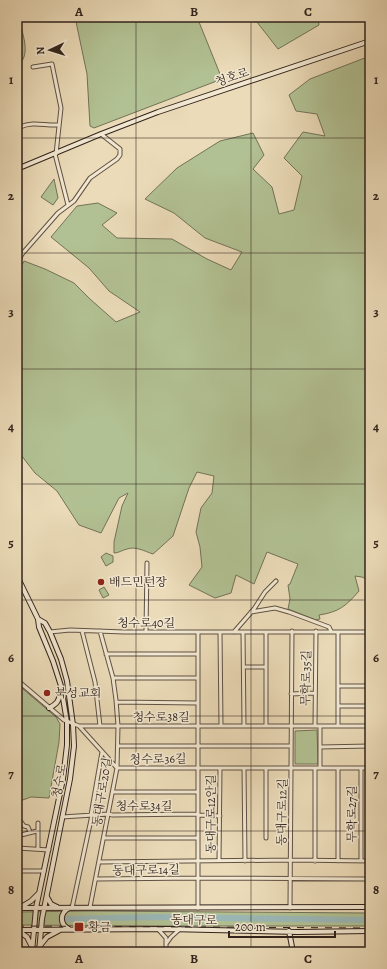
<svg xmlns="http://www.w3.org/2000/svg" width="387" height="969" font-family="Alegreya,'Noto Serif KR',serif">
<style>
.green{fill:#b2c193;stroke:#727258}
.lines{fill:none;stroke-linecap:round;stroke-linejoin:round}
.river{stroke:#9bb9b8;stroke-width:6}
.minor-casing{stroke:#605144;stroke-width:5}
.secondary-casing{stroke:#32231d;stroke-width:6}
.minor{stroke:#f2e8d1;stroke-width:3}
.secondary{stroke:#f2e8d1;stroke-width:4}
.rail{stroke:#32231d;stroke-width:1;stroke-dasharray:7 7;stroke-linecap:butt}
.grid{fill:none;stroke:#32231d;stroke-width:1;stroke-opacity:0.55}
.poi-dot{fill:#8f2418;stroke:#f2e8d1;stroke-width:1.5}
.labels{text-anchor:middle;stroke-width:3;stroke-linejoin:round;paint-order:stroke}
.street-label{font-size:12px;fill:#32231d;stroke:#f2e8d1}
.poi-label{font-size:12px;fill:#32231d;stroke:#f2e8d1;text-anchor:start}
.neatline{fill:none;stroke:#32231d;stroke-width:1.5}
.grid-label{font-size:13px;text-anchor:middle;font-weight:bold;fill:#32231d}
</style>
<rect width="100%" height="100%" fill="#ebdbb8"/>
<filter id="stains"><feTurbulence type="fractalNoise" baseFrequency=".005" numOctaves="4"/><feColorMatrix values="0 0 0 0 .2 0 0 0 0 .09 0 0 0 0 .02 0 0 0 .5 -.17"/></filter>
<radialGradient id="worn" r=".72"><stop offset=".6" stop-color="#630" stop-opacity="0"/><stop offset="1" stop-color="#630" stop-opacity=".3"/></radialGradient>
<path class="green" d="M17,17h2c2,15 14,38 -2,49z
M75,17h122l25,62 -128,49 -4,-2 -3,-52z
M253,17h65l1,8 -41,24z
M370,56v525l-8,-4 -7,-1 4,15c-13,15 -20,21 -40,24l1,4 -4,1 -28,-11 2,-10 -2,-14 2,-1 8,-20 -31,-12 -13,32 -18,-9 -5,18 -16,5 -26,-13 13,-18 -2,-20 -4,-15 5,-24 11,-15 2,-17 -17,-4 -8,16 -16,48 -20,18c-9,-3 -17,-8 -26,-5 -5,1 -8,4 -13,4v-11l8,-36 6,-13 -9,5 -18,35 -22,-8 -22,-34 -22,-18 -14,-18 -4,-2v-178l7,-14 21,8 29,14 16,16 26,23 24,-10 -31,-21 -20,-23 -38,-31 26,-31 21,-3 19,10 -15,12 15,13 55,1 35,20 24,11 11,-18 -37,-14 -31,-25 -29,-14 32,-31 43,-27 33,-8 11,22 -11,14 19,18 7,27 15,-4 8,-34 -18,-18 19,-26 22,4 -8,-22 -21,-3 -7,-16 21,-16z
M54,179l4,19 -5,7 -12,-8z
M106,553l7,3v6l-7,4 -5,-9z
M104,587l5,8 -6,3 -4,-8z
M17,684l39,33 4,7 -1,18 -10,56 -18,-1 -14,5z
M317,730l1,34h-23v-33z
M89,911l281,2v13h-203l-150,-1v-13z"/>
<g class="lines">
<path class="river" d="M66,919l88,-2 216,3"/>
<defs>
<path id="minor" d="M33,67l19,-3 9,44 -5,46
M17,117c2,7 4,13 0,20
M20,127c14,-6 24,-1 39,-2
M55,154l13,51
M17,264l5,-10 36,-41 16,-12 16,-23 27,-19 3,-4v-6l-19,-15
M251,612l24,-4 14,4 40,15 2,4
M82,631l13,51 5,44
M50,632l20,-2 54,2h246
M146,632l1,-69
M198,632v276
M220,632l1,94
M234,632l20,-23 11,-17 11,-11
M243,632l1,94
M338,632v94
M106,654h92
M244,667h22
M113,678h84
M17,680l47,40 15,6 38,42h253
M338,686h32
M291,694l24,-1
M116,702l82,1
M338,706h32
M79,726h291
M266,726v-94
M315,726l1,-95
M118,746h173
M320,747l50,-1
M244,768l1,93
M320,768v-42
M361,768v93
M113,792h85
M91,815l11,-63
M198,815l22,1
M62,817l47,-3 3,1 86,-1
M21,822l3,4 4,1 2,5
M38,823v25
M17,836l20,-5
M104,838h94
M266,838v-70
M17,848l32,2
M219,861l1,-93
M315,861v-93
M338,861v-93
M99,862l192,-2 79,1
M17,871h27
M96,879l102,-1 172,1
M90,907l27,-139 1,-42 -2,-26 -3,-22 -13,-47
M72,908l20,-93
M290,908l2,-277
M158,929l8,9v14
M166,944l5,-7 9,-8"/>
<path id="secondary" d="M17,169l84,-35 57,-22 212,-71
M17,576l21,43 1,8 14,34 8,25 6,36v23l-4,34 -27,129 -4,44
M38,619l7,4 5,9 11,27 6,22 6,44 1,21 -4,33 -28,140 -3,33
M49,708c8,-4 10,-7 11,-15
M47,897l4,7 6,3
M21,907l10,-6 8,-8
M17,908l353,-1
M17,914l1,5 -1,4
M69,929c-10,-5 -9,-16 0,-21
M17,930l151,-1 130,3 72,-1
M17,930l10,7 4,8
M289,931l4,21
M39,947l8,-10 13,-7"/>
</defs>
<use href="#minor" class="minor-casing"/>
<use href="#secondary" class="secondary-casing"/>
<use href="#minor" class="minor"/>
<use href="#secondary" class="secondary"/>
<path class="rail" d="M17,926l353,2"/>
</g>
<path class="grid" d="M136,17v935M251,17v935M17,138h353M17,253h353M17,369h353M17,484h353M17,600h353M17,716h353M17,831h353"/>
<g class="poi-dot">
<circle cx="101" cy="582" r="4"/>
<circle cx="47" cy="693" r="4"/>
<rect x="74" y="922" width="10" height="10" rx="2"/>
</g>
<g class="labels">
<g class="street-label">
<text transform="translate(232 77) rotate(-18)" y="4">청호로</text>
<text x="146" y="627">청수로40길</text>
<text transform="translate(306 678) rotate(-89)" y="4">무학로35길</text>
<text x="161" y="721">청수로38길</text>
<text transform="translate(158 759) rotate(-1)" y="4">청수로36길</text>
<text transform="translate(59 781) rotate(-80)" y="4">청수로</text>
<text transform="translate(102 792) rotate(-81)" y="4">동대구로20길</text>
<text x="144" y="810">청수로34길</text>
<text transform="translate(282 812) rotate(-89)" y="4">동대구로12길</text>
<text transform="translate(211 814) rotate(-90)" y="4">동대구로12안길</text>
<text transform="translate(352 814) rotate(-90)" y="4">무학로27길</text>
<text transform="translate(146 870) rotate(-1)" y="4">동대구로14길</text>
<text transform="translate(194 920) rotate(1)" y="4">동대구로</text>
</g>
<g class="poi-label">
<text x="109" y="586">배드민턴장</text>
<text x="55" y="697">북성교회</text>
<text x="88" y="931">황금</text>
</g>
</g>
<rect width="387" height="969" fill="none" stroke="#ebdbb8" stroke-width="44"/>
<g transform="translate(50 50) rotate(266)" stroke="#f2e8d1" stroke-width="3" paint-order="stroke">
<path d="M0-3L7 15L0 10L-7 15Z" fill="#32231d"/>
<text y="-6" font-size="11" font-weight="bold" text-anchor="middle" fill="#32231d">N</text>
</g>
<path d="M229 931v6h106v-6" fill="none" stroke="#32231d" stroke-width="2"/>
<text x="235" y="931" font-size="12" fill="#32231d" stroke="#f2e8d1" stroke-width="3" paint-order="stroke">200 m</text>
<rect x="22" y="22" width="343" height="925" class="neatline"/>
<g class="grid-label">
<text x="79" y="16">A</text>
<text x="194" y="16">B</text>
<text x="308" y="16">C</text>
<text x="11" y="84">1</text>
<text x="376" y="84">1</text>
<text x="11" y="200">2</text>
<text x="376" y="200">2</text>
<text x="11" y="316">3</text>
<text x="376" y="316">3</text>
<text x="11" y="431">4</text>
<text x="376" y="431">4</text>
<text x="11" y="547">5</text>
<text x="376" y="547">5</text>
<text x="11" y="662">6</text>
<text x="376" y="662">6</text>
<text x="11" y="778">7</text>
<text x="376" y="778">7</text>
<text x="11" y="894">8</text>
<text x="376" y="894">8</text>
<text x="79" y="963">A</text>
<text x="194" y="963">B</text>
<text x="308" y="963">C</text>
</g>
<rect width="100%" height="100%" filter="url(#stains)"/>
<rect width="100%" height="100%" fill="url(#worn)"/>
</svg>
